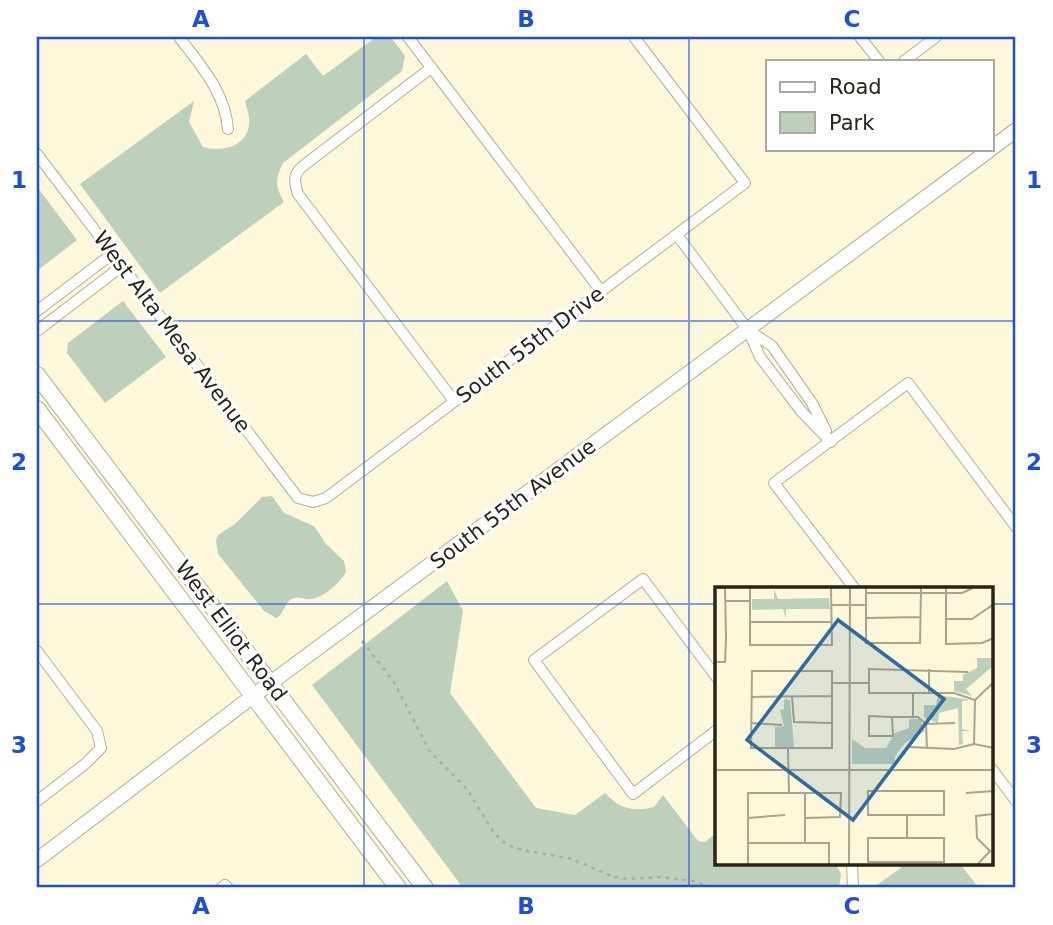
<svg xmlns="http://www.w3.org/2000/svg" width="1053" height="925" font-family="'DejaVu Sans',sans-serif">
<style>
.green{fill:#bdd0bb}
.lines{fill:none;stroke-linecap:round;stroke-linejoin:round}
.minor-casing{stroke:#b5ae93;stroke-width:12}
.tertiary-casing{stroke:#b5ae93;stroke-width:16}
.secondary-casing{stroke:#b5ae93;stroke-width:18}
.path{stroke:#b1ad96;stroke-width:2.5;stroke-dasharray:3.5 5;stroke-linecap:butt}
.minor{stroke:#fff;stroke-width:10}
.tertiary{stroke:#fff;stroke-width:14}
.secondary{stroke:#fff;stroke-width:16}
.grid{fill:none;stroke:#1d4ed8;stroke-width:2;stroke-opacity:0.55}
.labels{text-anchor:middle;stroke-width:6;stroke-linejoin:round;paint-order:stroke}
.street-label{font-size:21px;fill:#27251a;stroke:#fff}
.inset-road{fill:none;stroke:#a8a48e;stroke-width:2}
.view{fill:#2e6ba2;fill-opacity:0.15;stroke:#2e6ba2;stroke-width:3.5}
.inset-edge{fill:none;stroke:#27251a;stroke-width:3.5}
.neatline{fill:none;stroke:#1d4ed8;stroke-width:2.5}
.grid-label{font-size:23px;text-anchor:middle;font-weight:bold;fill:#1d4ed8}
</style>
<rect width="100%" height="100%" fill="#fef8db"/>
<path class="green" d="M376,37h15l14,19 -3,15 -119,92c-8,16 -8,23 1,39l-124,91 -80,-109 114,-83 -5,21 14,25c21,6 48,-2 46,-28 0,-6 -3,-12 -4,-18l61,-47 17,22z
M38,188l39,52 -40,31v-82z
M123,301l43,56 -61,46 -38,-50 1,-10z
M272,496l12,17 30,13 12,18 18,17 2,11c-6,11 -23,26 -35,27 -6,1 -12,-3 -17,-1 -10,3 -9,16 -18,20l-12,-7 -46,-57 -2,-14 2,-5 17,-11 27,-27z
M447,581l16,30 -13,82 86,115 39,7 30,-22c15,16 28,19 49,14l9,-12 35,46 7,1 12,-10v32h119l5,10 -2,14h-376l-151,-203z
M906,864h54l19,24h-106z"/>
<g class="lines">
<defs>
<path id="minor" d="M179,37c22,29 46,55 49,92
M408,37l193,254
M860,37l19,24
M904,61l32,-24
M431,68l-128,98c-10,8 -9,16 -5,28l156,207
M37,154l261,344 15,4 13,-4 419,-315 -111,-146
M677,235l71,95 12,27 41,54 30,31
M37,311l75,-57
M748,330l24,16 40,57 14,28
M37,331l85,-65
M855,589l-81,-106 134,-100 108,144
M37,651l60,80 4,17 -16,16 -48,37
M717,678l-74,-99 -109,81 99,134 84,-64
M992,769l24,32
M852,864l1,24
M221,888l4,-3 3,3"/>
<path id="tertiary" d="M992,148l24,-18
M37,860l216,-164 738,-547"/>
<path id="secondary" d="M37,375l388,513
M37,409l361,479"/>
</defs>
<use href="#minor" class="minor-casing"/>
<use href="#tertiary" class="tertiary-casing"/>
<use href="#secondary" class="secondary-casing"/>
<path class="path" d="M362,641l32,41 36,70 37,37 27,44 13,12 16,5 49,9 39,17 17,3 32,-2 33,4 22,7"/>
<use href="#minor" class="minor"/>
<use href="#tertiary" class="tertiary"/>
<use href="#secondary" class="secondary"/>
</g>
<path class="grid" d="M364,37v851M689,37v851M37,321h979M37,604h680M992,604h24"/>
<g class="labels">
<g class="street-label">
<text transform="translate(172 332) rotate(53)" y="7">West Alta Mesa Avenue</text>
<text transform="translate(530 345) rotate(-37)" y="7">South 55th Drive</text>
<text transform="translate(513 504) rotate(-37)" y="7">South 55th Avenue</text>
<text transform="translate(231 631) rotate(53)" y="7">West Elliot Road</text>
</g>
</g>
<g transform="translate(715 587)">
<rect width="278" height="278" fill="#fef8db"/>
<path d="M59,2l4,10 51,-1 1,11h-44v10l-3,-10 -31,1v-11h22zM262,71h16v8l-27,23 6,7 -18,-5v-10h9v-6l14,-7zM223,108l33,5 -9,1v28l9,2h-9l1,13 -4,1 -1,-37 -19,5 -1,10 -14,-5v-13h12zM69,112l6,1 4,47h-19v-20l9,-1 -4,-16 4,-1zM194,132h11l5,12 -20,12 -10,13v8h-43v-25l13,9h21l9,-15 14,-5z" fill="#bdd0bb"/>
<path class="inset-road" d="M0,1h10l1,51 -1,23h-10M35,1v57h82l-1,-57M151,1v55h54l1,-55M231,1v56l36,-1 12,-5M151,6h96l11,-5M10,14h25M117,18h34M152,31l53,-1M231,32h26l22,-15M35,35h82M214,82v24M37,84h80v77h-81zM253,85l-99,-3v24h85l21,7M117,96h37M198,106v24M36,110l81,-1M77,110l2,25 38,1M260,113l19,-18M177,130l1,19h-24v-20l23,1h26l8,7 29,-1M36,136l31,2M211,137l1,24M259,157l1,-44M194,160l45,2 20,-5 20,4M73,162l1,43M0,183h279M153,204h76v24h-76zM90,205v50M251,206l28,-2M192,228v23M33,231l37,-3M153,251h76v24h-76zM33,256h81v22M33,278v-72h93l-1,24 -35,1M134,278l1,-277M262,278l13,-14 -13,-13 -1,-22 17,-2"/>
<path class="view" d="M123,33l106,79 -91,121 -106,-80z"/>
<rect width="278" height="278" class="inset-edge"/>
</g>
<rect width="1053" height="925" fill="none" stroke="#ffffff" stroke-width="77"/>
<rect x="766" y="60" width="228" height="91" fill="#ffffff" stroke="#a9a8a3" stroke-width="2"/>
<rect x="780" y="82" width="35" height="10" fill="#ffffff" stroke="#a9a8a3" stroke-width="2"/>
<text x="829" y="94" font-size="21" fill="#27251a">Road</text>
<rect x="780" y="112" width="35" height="21" fill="#bdd0bb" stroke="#a9a8a3" stroke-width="2"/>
<text x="829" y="130" font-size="21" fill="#27251a">Park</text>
<rect x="38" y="38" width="976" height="848" class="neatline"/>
<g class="grid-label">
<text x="201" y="27">A</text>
<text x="526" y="27">B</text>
<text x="852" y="27">C</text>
<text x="19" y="188">1</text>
<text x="1034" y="188">1</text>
<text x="19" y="470">2</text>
<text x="1034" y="470">2</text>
<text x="19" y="753">3</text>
<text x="1034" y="753">3</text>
<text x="201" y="914">A</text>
<text x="526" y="914">B</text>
<text x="852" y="914">C</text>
</g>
</svg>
